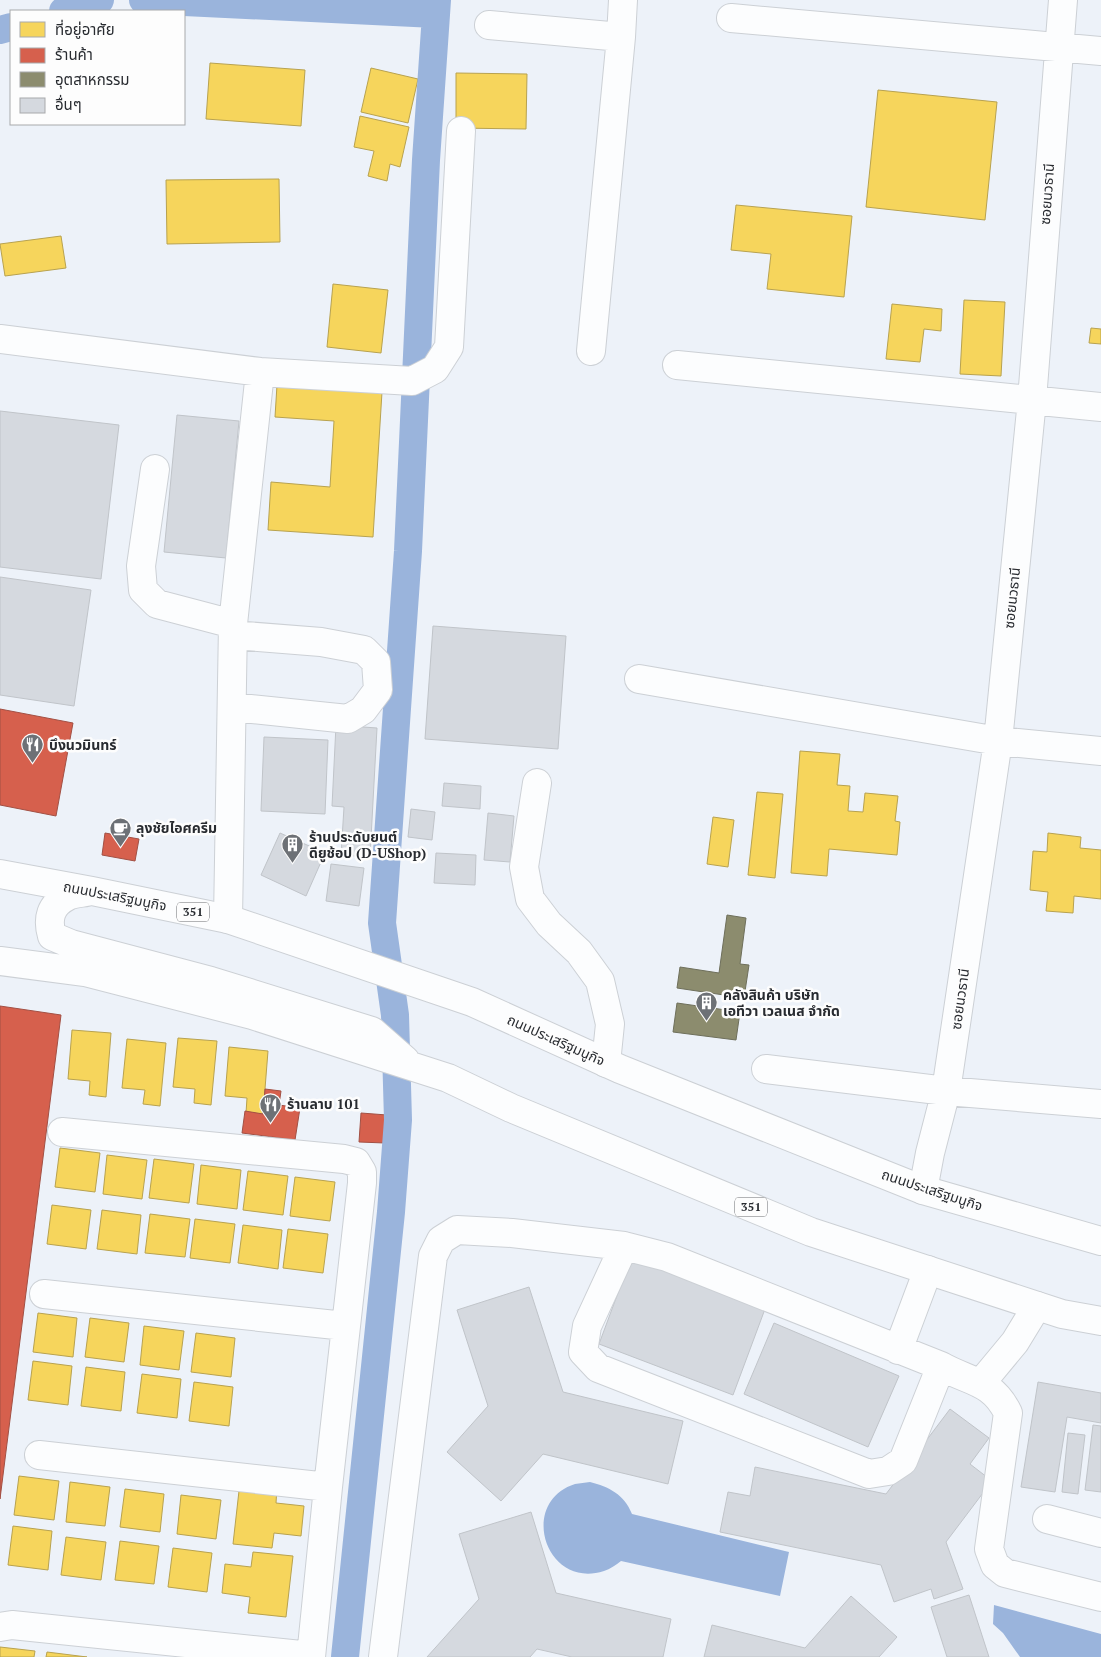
<svg xmlns="http://www.w3.org/2000/svg" width="1101" height="1657" font-family="'PT Serif','Noto Sans Thai',serif">
<style>
.water{fill:#9ab4dc}
.homes{fill:#f6d55c;stroke:#b8a24f}
.shops{fill:#d6604d;stroke:#a25044}
.industry{fill:#8c8c6e;stroke:#6e6f5b}
.lines{fill:none;stroke-linecap:round;stroke-linejoin:round}
.canal{stroke:#9ab4dc;stroke-width:28}
.building{fill:#d5d9df;stroke:#c0c4c9}
.minor-casing{stroke:#ccd0d5;stroke-width:30}
.major-casing{stroke:#ccd0d5;stroke-width:30}
.minor{stroke:#fcfdfe;stroke-width:28}
.major{stroke:#fcfdfe;stroke-width:28}
.labels{text-anchor:middle;stroke-width:5;stroke-linejoin:round;paint-order:stroke}
.shield{fill:#fdfdfd;stroke:#686a6e;stroke-width:1}
.shield-label{font-size:12px;font-weight:bold;fill:#282b30}
.street-label{font-size:14px;fill:#282b30;stroke:#fdfdfd}
.poi-label{font-size:14px;font-weight:bold;fill:#282b30;stroke:#fdfdfd;text-anchor:start}
</style>
<rect width="100%" height="100%" fill="#edf2f9"/>
<path class="water" d="M590,1482c19,5 34,12 42,32l157,38 -9,44 -159,-35c-5,4 -11,8 -17,10 -59,19 -86,-69 -29,-87 5,-1 10,-1 15,-2z
M994,1605l107,29v23h-81l-17,-24 -10,-9z"/>
<path class="homes" d="M210,63l95,7 -4,56 -95,-7z
M371,68l47,11 -10,44 -47,-11z
M456,73l71,1 -1,55 -70,-1z
M878,90l119,12 -12,118 -119,-13z
M360,116l49,11 -9,40 -10,-3 -3,17 -19,-5 6,-25 -20,-4z
M279,179l1,63 -113,2 -1,-64z
M736,205l116,11 -8,81 -77,-8 4,-35 -40,-4z
M61,236l5,32 -61,8 -5,-32z
M333,284l55,6 -7,63 -54,-6z
M964,300l41,2 -4,74 -41,-2z
M892,304l50,5 -1,22 -17,-2 -4,33 -34,-3z
M1091,328l10,1v15l-12,-1z
M277,385l105,7 -9,145 -105,-7 3,-48 59,5 4,-66 -59,-4z
M800,751l40,3 -3,31 13,1 -2,25 15,1 2,-19 33,3 -3,25 5,1 -3,33 -68,-6 -2,27 -36,-3z
M757,792l26,2 -8,84 -27,-3z
M713,817l21,3 -6,47 -21,-3z
M1048,833l33,4 -1,11 21,2v49l-27,-3 -1,17 -27,-2 2,-19 -18,-2 3,-39 14,1z
M72,1030l39,3 -5,64 -17,-2 1,-14 -22,-2z
M178,1038l39,3 -6,64 -17,-2 1,-14 -22,-2z
M127,1039l39,4 -6,63 -17,-2 2,-14 -23,-2z
M229,1047l39,4 -5,63 -17,-1 1,-15 -22,-2z
M60,1148l40,5 -5,39 -40,-5z
M107,1155l40,5 -5,39 -39,-5z
M154,1159l40,5 -5,39 -40,-5z
M201,1165l40,5 -4,39 -40,-5z
M248,1171l40,5 -5,39 -40,-5z
M295,1177l40,5 -5,39 -40,-5z
M52,1205l39,5 -5,39 -39,-5z
M102,1210l39,5 -4,39 -40,-5z
M150,1214l40,5 -5,38 -40,-4z
M195,1219l40,5 -5,39 -40,-5z
M243,1225l39,5 -4,39 -40,-6z
M288,1229l40,5 -5,39 -40,-5z
M38,1313l39,5 -4,39 -40,-5z
M90,1318l39,5 -5,39 -39,-5z
M144,1326l40,5 -5,39 -39,-5z
M196,1333l39,5 -4,39 -40,-5z
M33,1361l39,5 -4,39 -40,-5z
M86,1367l39,5 -4,39 -40,-5z
M142,1374l39,5 -4,39 -40,-5z
M194,1382l39,5 -4,39 -40,-5z
M19,1476l40,5 -5,39 -40,-5z
M70,1482l40,5 -5,39 -39,-4z
M240,1482l37,5 -1,16 28,3 -3,30 -27,-3 -2,15 -39,-4z
M125,1489l39,5 -4,38 -40,-5z
M181,1495l40,5 -5,39 -39,-5z
M13,1526l39,5 -4,39 -40,-5z
M66,1537l40,5 -5,38 -40,-5z
M120,1541l39,5 -5,38 -39,-4z
M173,1548l39,5 -5,39 -39,-5z
M253,1552l40,4 -7,61 -38,-4 2,-16 -28,-4 3,-29 26,3z
M0,1647l35,4 -1,6h-34z
M47,1652l40,5h-41z"/>
<path class="shops" d="M0,709l73,14 -17,93 -56,-11z
M105,833l34,6 -4,22 -33,-6z
M0,1006l61,9 -61,484z
M265,1089l16,2 -2,14 21,3 -5,32 -53,-7 3,-22 18,3z
M361,1113l26,2 -2,28 -26,-1z"/>
<path class="industry" d="M727,915l19,3 -6,46 9,1 -5,33 -67,-10 3,-21 39,6z
M677,1003l63,9 -4,28 -63,-8z"/>
<g class="lines">
<path class="canal" d="M143,0l292,14
M63,11l37,-11
M0,30l11,-3
M345,1657l46,-445 7,-92 -3,-105 -13,-92 26,-372 18,-391 11,-160"/>
</g>
<path class="building" d="M0,411l119,14 -18,154 -101,-12z
M177,415l62,6 -13,137 -62,-6z
M0,577l91,13 -17,116 -74,-11z
M433,626l133,10 -8,113 -133,-10z
M336,725l41,3 -7,129 -29,-2 3,-48 -12,-1z
M264,737l64,3 -3,74 -64,-3z
M444,783l37,3 -1,23 -38,-3z
M411,809l24,3 -3,28 -24,-3z
M488,813l26,3 -4,46 -26,-2z
M280,833l45,20 -19,43 -45,-21z
M436,853l40,2 -1,30 -41,-2z
M331,864l33,4 -5,38 -33,-5z
M631,1258l134,51 -32,86 -134,-51z
M529,1287l34,105 120,29 -15,63 -125,-30 -42,47 -54,-49 41,-46 -31,-96z
M774,1323l125,53 -31,71 -124,-53z
M1038,1382l63,11v30l-34,-6 -12,75 -34,-5z
M950,1409l39,29 -19,26 22,17 -46,61 17,47 -29,10 -3,-10 -37,13 -13,-37 -161,-33 8,-40 22,4 5,-29 131,27z
M1093,1425l8,1v66l-16,-2z
M1068,1433l17,2 -7,59 -16,-2z
M531,1512l25,81 115,26 -8,38h-91l-35,-8 -7,8h-103l52,-58 -20,-65z
M969,1595l20,62h-42l-16,-50z
M851,1596l46,41 -18,20h-175l8,-32 93,23z"/>
<g class="lines">
<defs>
<path id="minor" d="M731,18l370,33
M489,25l132,12
M0,339l260,33 152,9 23,-12 14,-22 12,-216
M591,351l30,-314 2,-37
M677,365l424,42
M155,469l-14,97 2,24 14,14 76,20
M639,679l359,62 103,10
M232,707l116,12 15,-9 15,-20 -2,-28 -12,-12 -43,-8 -88,-7
M537,783l-13,84 6,32 19,25 30,28 21,29 10,43 -4,39
M228,919l5,-295 27,-252
M766,1069l180,22 155,13
M62,1132l282,27 12,3 6,10v11l-34,304 -17,170
M923,1190l7,-37 16,-62 52,-350 34,-341 31,-400
M624,1246l-37,80 -4,26 15,16 271,106 19,-3 15,-10 38,-95
M44,1294l301,32
M898,1350l30,-80
M981,1383l34,-41 22,-36
M39,1455l289,32
M1047,1519l54,14
M0,1627l12,-2 299,31
M383,1657l50,-401 8,-16 16,-10 55,3 112,13 43,11 274,109c28,16 51,14 67,47l-19,136 6,16 10,8 96,24"/>
<path id="major" d="M0,874l92,17 136,28 244,83 148,67 303,121 178,51
M91,891c-7,2 -17,2 -23,5 -18,9 -21,23 -16,40l19,8 140,37 161,50 33,29
M0,961l85,11 167,43 196,63 63,30 300,124 251,82 39,7"/>
</defs>
<use href="#minor" class="minor-casing"/>
<use href="#major" class="major-casing"/>
<use href="#minor" class="minor"/>
<use href="#major" class="major"/>
</g>
<defs>
<symbol id="restaurant-pin" viewBox="-11 -11 22 30"><path d="M0 17L-7.5 6A9.5 9.5 0 1 1 7.5 6Z" fill="#6d7176" stroke="#fdfdfd"/><path d="M-5-6h1v4h1v-4h1v4h1v-4h1v5L-1.5 .5V6h-2V.5L-5-1ZM5-6V6H3V1.5H1.5Q1.5-4 5-6Z" fill="#fff"/></symbol>
<symbol id="cafe-pin" viewBox="-11 -11 22 30"><path d="M0 17L-7.5 6A9.5 9.5 0 1 1 7.5 6Z" fill="#6d7176" stroke="#fdfdfd"/><path d="M-5.5-4.5H6V0H3Q3 3.5 0 3.5H-2.5Q-5.5 3.5-5.5 0ZM3-3.2v2h1.7v-2ZM-6 4.5H4V6H-6Z" fill="#fff"/></symbol>
<symbol id="building-pin" viewBox="-11 -11 22 30"><path d="M0 17L-7.5 6A9.5 9.5 0 1 1 7.5 6Z" fill="#6d7176" stroke="#fdfdfd"/><path d="M-4-6H4V6H1V3H-1V6H-4ZM-2.5-4.3h1.7v1.8h-1.7ZM.8-4.3h1.7v1.8H.8ZM-2.5-1h1.7V.8h-1.7ZM.8-1h1.7V.8H.8Z" fill="#fff"/></symbol>
</defs>
<g fill-rule="evenodd">
<use href="#restaurant-pin" x="20" y="732" width="25" height="34"/>
<use href="#cafe-pin" x="108" y="816" width="25" height="34"/>
<use href="#building-pin" x="280" y="832" width="25" height="34"/>
<use href="#building-pin" x="694" y="990" width="25" height="34"/>
<use href="#restaurant-pin" x="258" y="1092" width="25" height="34"/>
</g>
<g class="labels">
<g class="shield">
<rect x="177" y="902.5" width="32" height="19" rx="4"/>
<rect x="735" y="1197.5" width="32" height="19" rx="4"/>
</g>
<g class="shield-label">
<text x="193" y="916">351</text>
<text x="751" y="1211">351</text>
</g>
<g class="street-label">
<text transform="translate(1047 194) rotate(-86)" y="5">ซอยนวธานี</text>
<text transform="translate(1012 598) rotate(-84)" y="5">ซอยนวธานี</text>
<text transform="translate(115 896) rotate(11)" y="5">ถนนประเสริฐมนูกิจ</text>
<text transform="translate(960 999) rotate(-82)" y="5">ซอยนวธานี</text>
<text transform="translate(556 1040) rotate(24)" y="5">ถนนประเสริฐมนูกิจ</text>
<text transform="translate(932 1190) rotate(18)" y="5">ถนนประเสริฐมนูกิจ</text>
</g>
<g class="poi-label">
<text x="49" y="750">บึงนวมินทร์</text>
<text x="136" y="833">ลุงชัยไอศครีม</text>
<text x="309" y="842">ร้านประดับยนต์<tspan x="309" dy="16">ดียูช้อป (D-UShop)</tspan></text>
<text x="723" y="1000">คลังสินค้า บริษัท<tspan x="723" dy="16">เอทีวา เวลเนส จำกัด</tspan></text>
<text x="287" y="1109">ร้านลาบ 101</text>
</g>
</g>
<rect x="10" y="10" width="175" height="115" fill="#fdfdfd" stroke="#a8a9ab"/>
<rect x="20" y="22" width="25" height="15" fill="#f6d55c" stroke="#a8a9ab"/>
<text x="55" y="35" font-size="15" fill="#282b30">ที่อยู่อาศัย</text>
<rect x="20" y="48" width="25" height="15" fill="#d6604d" stroke="#a8a9ab"/>
<text x="55" y="60" font-size="15" fill="#282b30">ร้านค้า</text>
<rect x="20" y="72" width="25" height="15" fill="#8c8c6e" stroke="#a8a9ab"/>
<text x="55" y="85" font-size="15" fill="#282b30">อุตสาหกรรม</text>
<rect x="20" y="98" width="25" height="15" fill="#d5d9df" stroke="#a8a9ab"/>
<text x="55" y="110" font-size="15" fill="#282b30">อื่นๆ</text>
</svg>
